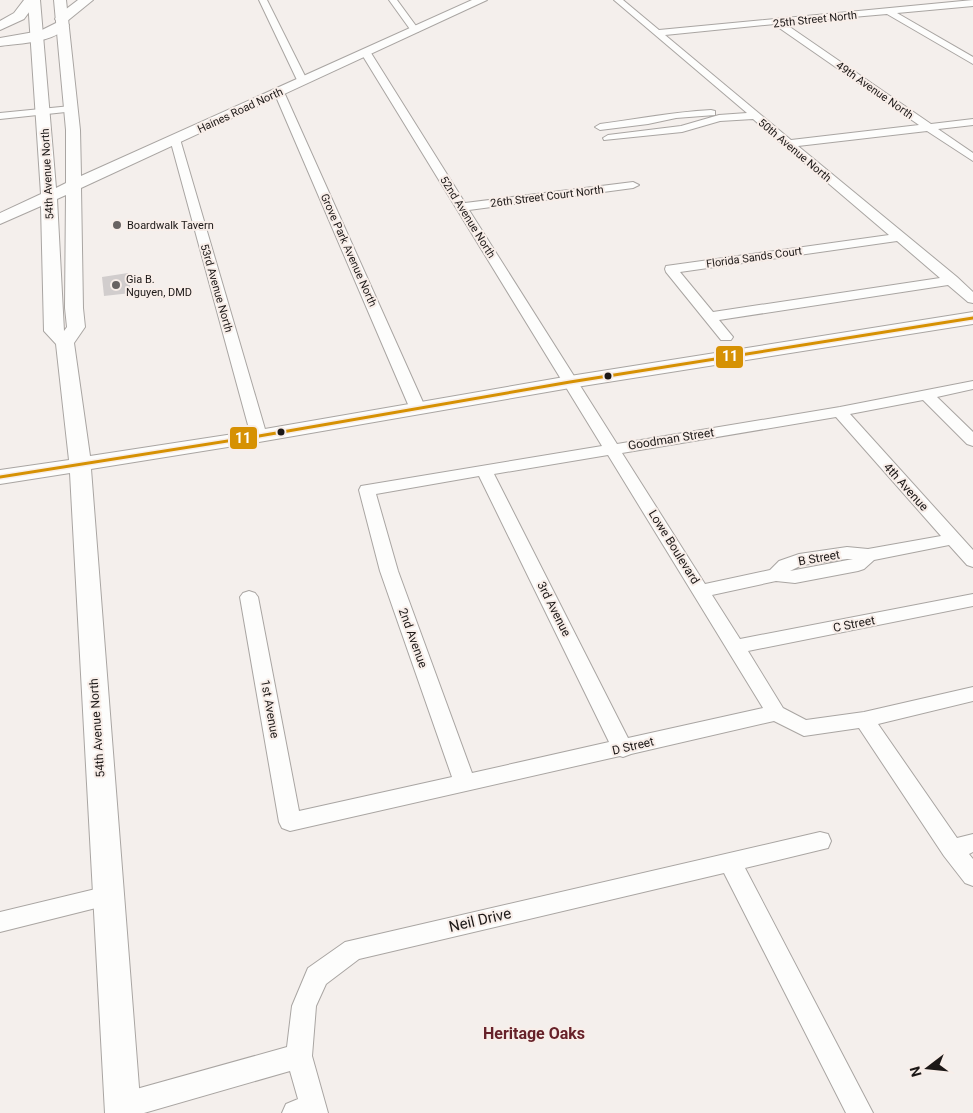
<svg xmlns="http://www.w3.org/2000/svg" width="973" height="1113" font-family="Roboto,sans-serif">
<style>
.building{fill:#d1cdcd}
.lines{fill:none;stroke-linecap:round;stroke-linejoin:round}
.street-casing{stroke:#a9a5a2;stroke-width:2}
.secondary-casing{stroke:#a9a5a2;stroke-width:2}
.highway-casing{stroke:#a9a5a2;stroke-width:2}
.street{fill:#fdfdfc;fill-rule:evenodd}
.secondary{fill:#fdfdfc;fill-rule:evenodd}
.highway{fill:#fdfdfc;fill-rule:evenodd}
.bus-1-casing{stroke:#f8eee9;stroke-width:6}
.bus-1{stroke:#d69103;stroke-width:3}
.poi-dot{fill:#686362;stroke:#f8eee9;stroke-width:2}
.bus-dot{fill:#1c1817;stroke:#f8eee9;stroke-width:2}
.labels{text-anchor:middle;stroke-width:4;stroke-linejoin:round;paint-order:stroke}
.far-street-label{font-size:11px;fill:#1c1817;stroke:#f8eee9}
.far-poi-label{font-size:11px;fill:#1c1817;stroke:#f8eee9;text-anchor:start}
.street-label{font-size:12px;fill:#1c1817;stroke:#f8eee9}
.near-street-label{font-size:15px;fill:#1c1817;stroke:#f8eee9}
.near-neighbourhood-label{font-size:16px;font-weight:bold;fill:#662129;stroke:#f8eee9}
.line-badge{stroke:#f8eee9;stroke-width:2}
.badge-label{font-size:14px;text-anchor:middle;font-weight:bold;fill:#fff}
</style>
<rect width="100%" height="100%" fill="#f4efec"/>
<path class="building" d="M128,273l3,20 -27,3 -2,-19z"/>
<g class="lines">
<defs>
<path id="street" d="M259,0h8l40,80 -2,2h-6l-2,-2z
M389,0h8l22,30 -1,2h-6z
M614,0h9l36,30 314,-30v6l-76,7 76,44v7l-86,-50 -103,9 147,101 42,-5v6l-35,4 35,24v8l-46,-30 -129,15 159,131 16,15v11l-5,-1 -20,-17 -229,35 14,17 -2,3h-10l-55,-68 -1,-3 1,-3 223,-31 -136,-116 -33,2 -38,11 -78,8 -1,-2 5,-3 73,-9 38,-11 28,-2zM775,24v1l144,100 -128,15 -126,-105zM897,241l43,37 -227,34 -33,-40z
M366,50l5,3 94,150 168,-21 6,3 -6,3 -164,22 148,234 223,-37 133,-26v8l-36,8 36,35v14l-6,-2 -44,-44 -73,14 123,136v17l-6,-2 -18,-20 -75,15 -10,9 -6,2 -63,12 -19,-2 -64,14 28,44 233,-45v12l-225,45 35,57 23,12 58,-8 109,-25v14l-95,23 79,114 16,-4v18l-4,2 4,5v27l-8,-3 -21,-27 -85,-128 -55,8 -30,-15 -143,33 -8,3 -3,-1 -330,75 -8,-3 -3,-6 -39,-225 3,-4 6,-2 6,2 3,4 41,214 153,-34 -72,-206 -21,-81 2,-4 6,-1 235,-39 -241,-393zM836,417l105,119 -73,13 -21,-2 -48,7 -20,7 -9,9 -65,14 -83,-131zM608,455l155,253 -135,30 -134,-264zM479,476l130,266 -137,31 -74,-202 -22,-77zM847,559h6l-63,12 12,-6z
M279,89l5,3 142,317 -3,3h-10l-3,-3 -136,-317z
M71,106l4,1v4l-75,8v-6z
M711,110l4,1v4l-39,3 -28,6 -48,6 -5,-3 5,-3c37,-5 74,-12 111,-14z
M175,136l5,3 87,297 -3,3h-10l-3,-3 -81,-297z
M820,832l8,2 3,7 -3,7 -83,20 128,245h-27l-122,-240 -365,86 -33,25 -10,22 -4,50 16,57h-46l4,-9 12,-5 -8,-28 -146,42h-32l-3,-7 4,-9 9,-4 165,-46 5,-41 16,-38 37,-26z
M108,886l8,3 4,7 -4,7 -116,29v-20z"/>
<path id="secondary" d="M28,0h12l16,188 10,-5v-53l-12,-130h12l14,130 1,46 391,-176h15l-406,188 2,120 2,19 -11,16 16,113 169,-26 311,-54 403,-64v12l-403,64 -311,54 -168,27 50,644h-36l-35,-640 -70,11v-14l69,-10 -13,-116 -12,-13 -3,-125 -41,18v-11l41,-19zM66,195l-1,113 2,19 -3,4 -7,-132z"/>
<path id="highway" d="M24,0h14l-14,19 -24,11v-9l14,-8z
M78,0h15l-27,22 3,3c-14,18 -48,18 -69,21v-8l40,-7 18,-9 -3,-3 2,-3z"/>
</defs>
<use href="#street" class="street-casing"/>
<use href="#secondary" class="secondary-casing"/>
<use href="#highway" class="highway-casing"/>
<use href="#street" class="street"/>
<use href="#secondary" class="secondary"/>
<use href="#highway" class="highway"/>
<defs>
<path id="bus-1" d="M0,477l259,-41 311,-54 403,-64"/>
</defs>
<use href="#bus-1" class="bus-1-casing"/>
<use href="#bus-1" class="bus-1"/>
</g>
<g class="poi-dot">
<circle cx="117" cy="225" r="5"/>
<circle cx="116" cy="285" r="5"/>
</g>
<g class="bus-dot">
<circle cx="608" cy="376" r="4.5"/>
<circle cx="281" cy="432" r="4.5"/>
</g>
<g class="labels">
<g class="far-street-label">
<text transform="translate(815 19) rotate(-6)" y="4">25th Street North</text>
<text transform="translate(875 90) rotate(35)" y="4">49th Avenue North</text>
<text transform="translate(240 110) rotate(-25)" y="4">Haines Road North</text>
<text transform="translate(795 150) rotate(40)" y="4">50th Avenue North</text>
<text transform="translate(47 174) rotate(-93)" y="4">54th Avenue North</text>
<text transform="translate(547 196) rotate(-7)" y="4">26th Street Court North</text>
<text transform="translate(468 217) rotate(58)" y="4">52nd Avenue North</text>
<text transform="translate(349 250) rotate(66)" y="4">Grove Park Avenue North</text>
<text transform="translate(754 257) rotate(-8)" y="4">Florida Sands Court</text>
<text transform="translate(217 288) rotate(74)" y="4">53rd Avenue North</text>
</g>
<g class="far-poi-label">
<text x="127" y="229">Boardwalk Tavern</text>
<text x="126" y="283">Gia B.<tspan x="126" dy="13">Nguyen, DMD</tspan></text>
</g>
<g class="street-label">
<text transform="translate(671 439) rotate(-9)" y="4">Goodman Street</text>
<text transform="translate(906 487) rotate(48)" y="4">4th Avenue</text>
<text transform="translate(674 547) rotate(58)" y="4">Lowe Boulevard</text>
<text transform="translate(819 558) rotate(-10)" y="4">B Street</text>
<text transform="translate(554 609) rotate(63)" y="4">3rd Avenue</text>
<text transform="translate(854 624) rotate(-11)" y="4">C Street</text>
<text transform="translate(413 638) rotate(70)" y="4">2nd Avenue</text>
<text transform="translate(270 709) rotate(80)" y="4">1st Avenue</text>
<text transform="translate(97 728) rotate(-94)" y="4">54th Avenue North</text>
<text transform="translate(633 746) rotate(-13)" y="4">D Street</text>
</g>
<g class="near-street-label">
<text transform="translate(480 920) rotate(-13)" y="5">Neil Drive</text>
</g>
<g class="near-neighbourhood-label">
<text x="534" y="1039">Heritage Oaks</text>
</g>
</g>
<g class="line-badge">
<rect x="715" y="345" width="29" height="24" rx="5" fill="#d69103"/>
<rect x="229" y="426" width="29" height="24" rx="5" fill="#d69103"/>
</g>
<g class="badge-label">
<text x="730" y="361">11</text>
<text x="243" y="443">11</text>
</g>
<g transform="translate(928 1068) rotate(254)" stroke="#f8eee9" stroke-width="4" paint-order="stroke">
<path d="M0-4L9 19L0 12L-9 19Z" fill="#1c1817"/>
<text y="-8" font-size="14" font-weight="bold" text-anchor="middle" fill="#1c1817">N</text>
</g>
</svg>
